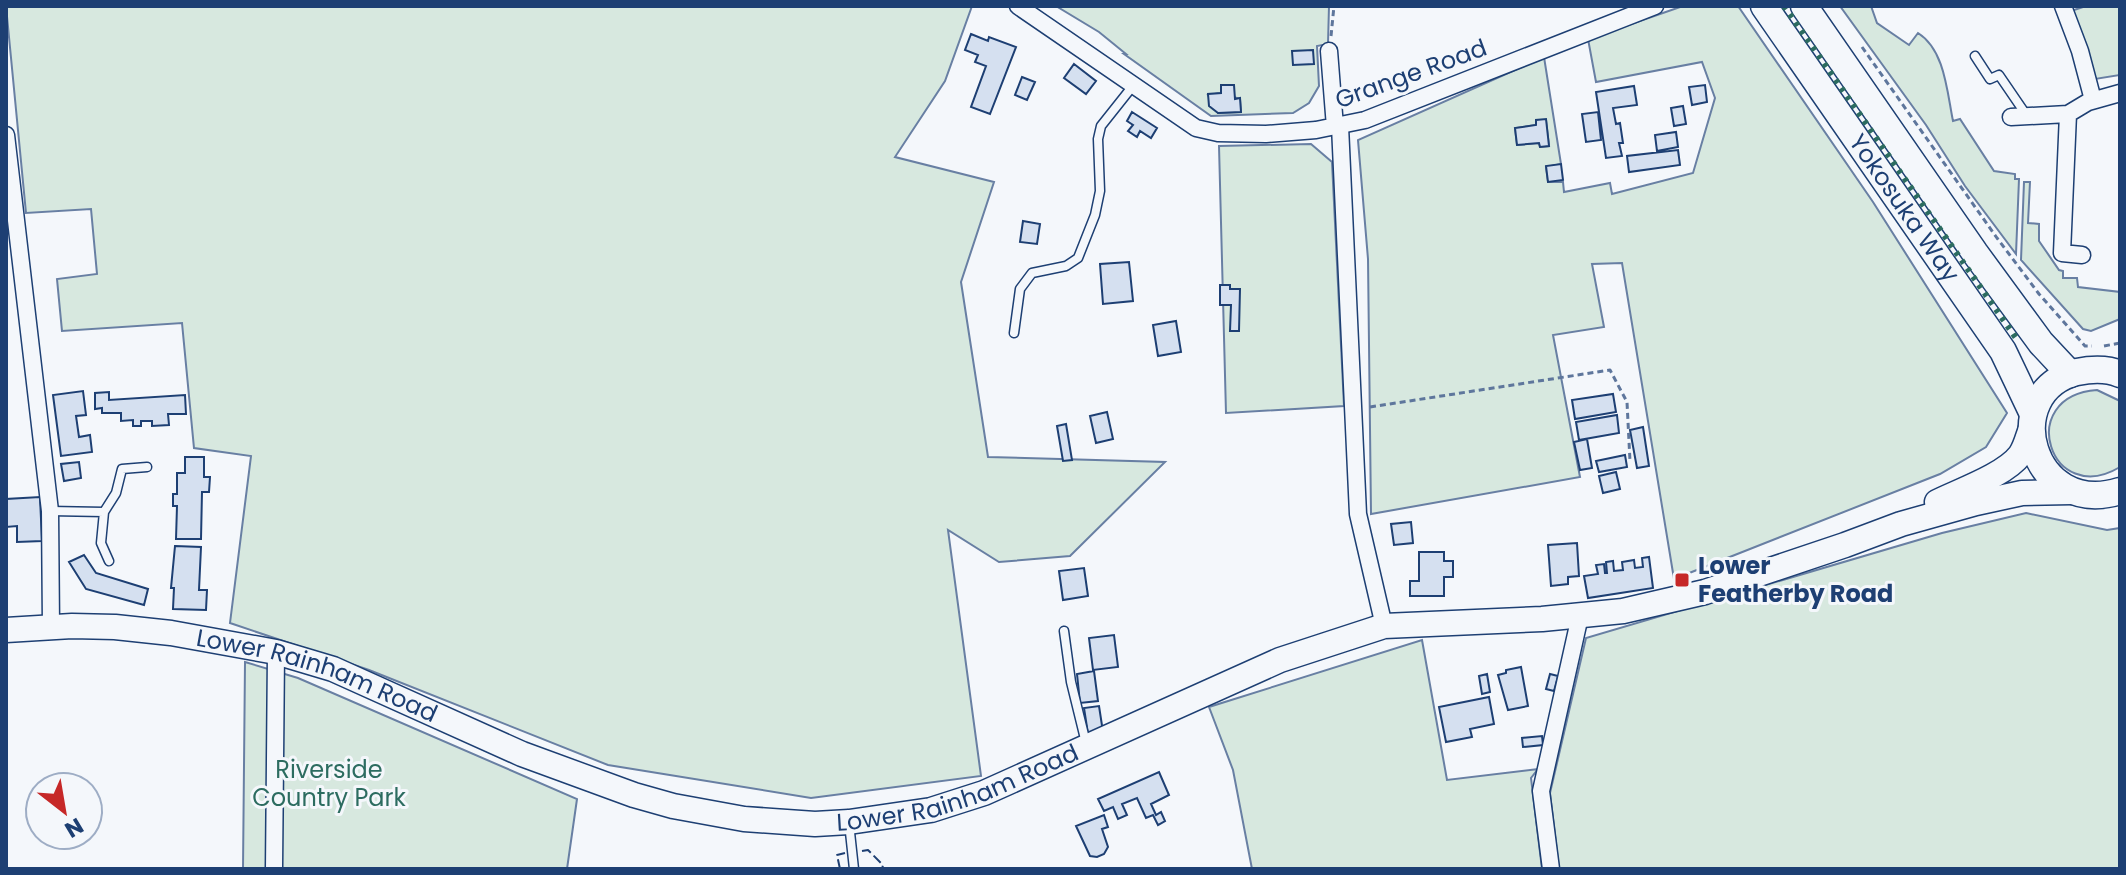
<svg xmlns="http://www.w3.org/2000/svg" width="2126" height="875" font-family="Poppins,sans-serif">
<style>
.green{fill:#d7e8df;stroke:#687fa3;stroke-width:2;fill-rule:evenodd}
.building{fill:#d5e0f0;stroke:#1d3f73;stroke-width:2}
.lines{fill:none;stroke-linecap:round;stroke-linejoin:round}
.service-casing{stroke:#1d3f73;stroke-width:11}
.minor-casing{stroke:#1d3f73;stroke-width:19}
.secondary-casing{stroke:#1d3f73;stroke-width:27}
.primary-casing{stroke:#1d3f73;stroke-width:29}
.path{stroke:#5e769c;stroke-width:3;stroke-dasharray:6 4;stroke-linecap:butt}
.service{stroke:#f4f7fb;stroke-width:8}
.minor{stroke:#f4f7fb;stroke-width:16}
.secondary{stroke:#f4f7fb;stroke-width:24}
.primary{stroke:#f4f7fb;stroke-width:26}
.hedge{stroke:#2c6c60;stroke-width:6;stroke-dasharray:4 6;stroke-linecap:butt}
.fence{stroke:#1d3f73;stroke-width:2;stroke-dasharray:10 4;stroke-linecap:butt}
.poi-dot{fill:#c62828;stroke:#f4f7fb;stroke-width:3}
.labels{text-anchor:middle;stroke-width:6;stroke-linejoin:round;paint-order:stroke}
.street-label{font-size:24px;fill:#1d3f73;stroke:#f4f7fb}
.poi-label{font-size:24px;font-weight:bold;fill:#1d3f73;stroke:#f4f7fb;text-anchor:start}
.park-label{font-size:24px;fill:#2c6c60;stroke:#f4f7fb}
</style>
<rect width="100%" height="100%" fill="#f4f7fb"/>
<path class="green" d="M6,6h966l-27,75 -50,76 99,25 -33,100 27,175 177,5 -95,94 -71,6 -51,-32 33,246 -170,22 -203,-33 -239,-95 -139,-47 21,-167 -57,-8 -12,-125 -120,8 -5,-52 40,-5 -6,-65 -65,4z
M1056,6h273l-1,38 -11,2 2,40 -10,17 -16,10 -82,3 -87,-62h2l-27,-22zM1221,93l19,6 1,13 -23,1 -10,-18z
M1683,6h55l135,196 134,211 -21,34 -46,27 -266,105 -52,-316 -30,1 12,63 -51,8 27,142 -209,37 -3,-255 -10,-119 186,-83 17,107 -15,3 2,15h15l1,10 46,-9 2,11 81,-21 22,-75 -13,-36 -106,20 -8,-43zM1536,120h10l3,26 -9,1 -1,-4 -22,2 -2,-17 21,-3z
M1840,6h31l6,17 32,22 9,-12c27,17 29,59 35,88l7,-2 34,52 21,3v5h4l-3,75 -51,-68 -39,-61z
M2086,6h34v69l-31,5 -24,-67z
M1311,144l21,18 12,244 -118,7 -7,-267z
M2024,182h6l-2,41 11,1v17l20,29 4,1v7h14l1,9 42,5v27l-29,12 -8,-2 -62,-69z
M2097,390l23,11v66c-70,42 -106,-71 -23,-77z
M2026,513l81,17 13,-2v341h-561l-9,-76 36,-155 356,-105z
M1422,640l25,140 91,-11 -7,9 11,91h-290l-19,-99 -24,-63z
M245,662l53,16 279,121 -10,70h-324z"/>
<path class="building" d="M971,34l17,7 1,-4 27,10 -26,67 -19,-7 15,-41 -11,-4 3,-7 -13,-5z
M1313,50l1,14 -21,1 -1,-14z
M1074,64l22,17 -10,13 -22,-16z
M1022,77l13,5 -8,18 -12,-5z
M1221,85h13l1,14 5,-1 1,14 -23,1 -9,-7 -1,-12 13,-1z
M1705,85l2,17 -15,3 -3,-18z
M1634,86l3,19 -24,3 3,16 4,-1 3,20h-4l3,13 -16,2 -10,-66z
M1683,106l3,18 -12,2 -3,-18z
M1132,112l25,16 -6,10 -11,-7 -3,6 -9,-6 5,-6 -6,-4z
M1598,112l3,28 -15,2 -4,-28z
M1546,119l3,27 -9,1 -1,-4 -22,2 -2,-17 21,-3v-5z
M1676,132l2,15 -21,4 -2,-16z
M1678,150l2,15 -51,7 -2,-16z
M1561,164l2,16 -15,2 -2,-16z
M1023,221l17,3 -3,20 -17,-2z
M1129,262l4,39 -30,3 -3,-40z
M1220,285h10v4h10l-1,42h-9l1,-26h-11z
M1176,321l5,31 -23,4 -5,-31z
M83,391l3,24 -10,1 3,21 11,-2 2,17 -31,4 -8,-61z
M109,392v8l76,-5 1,19h-18l1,11 -17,1v-5h-11v5h-8v-6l-12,1v-8h-19v-5l-7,1v-16z
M1613,394l3,18 -41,7 -3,-19z
M1107,412l6,27 -17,4 -6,-27z
M1617,415l2,18 -40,7 -3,-18z
M1066,424l6,36 -9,1 -6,-35z
M1643,427l6,39 -12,2 -7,-38z
M1587,439l5,29 -12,2 -6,-28z
M1625,455l2,12 -28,5 -3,-11z
M185,457h19v20h6l-1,15h-7l-1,47h-25l1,-33h-4v-12h4v-21h8z
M79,462l2,16 -17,3 -3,-17z
M1616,472l4,17 -17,4 -4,-17z
M40,497l2,44 -25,1v-16l-11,1v-28z
M1411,522l2,21 -19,2 -3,-21z
M1577,543l2,33 -11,1v7l-17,2 -3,-41z
M175,546l26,1 -2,43h8l-1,20 -33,-1 1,-21h-3z
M1419,552h25v9h9v16h-9v19h-34v-15h9z
M84,555l12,18 52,16 -4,16 -58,-16 -17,-27z
M1649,557l4,31 -65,10 -4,-22 14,-2 -2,-9 8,-1 1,9h2l-1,-11 7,-1 1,10 9,-1 -1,-8 12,-2 1,8 8,-1 -1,-9z
M1084,568l4,28 -25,4 -4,-29z
M1114,635l4,32 -25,3 -4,-32z
M1521,667l7,39 -20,4 -10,-35 8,-2v-3z
M1094,671l4,30 -18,2 -3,-29z
M1487,674l3,18 -8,2 -3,-18z
M1550,674l8,2 -4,15 -8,-2z
M1489,697l5,27 -24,5 2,8 -26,5 -7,-35z
M1099,706l4,26 -15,2 -4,-26z
M1542,736l1,9 -20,2 -1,-9z
M1159,772l10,23 -18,9 5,11 5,-3 4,9 -7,4 -5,-10 -7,3 -9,-20 -15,6 5,11 -9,4 -5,-12 -9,4 -6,-12z
M1104,815l4,12 -6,2 6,18 -4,7 -7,3 -7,-1 -14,-30z"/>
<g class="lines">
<defs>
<path id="service" d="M1975,56l15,23 9,-4 28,41
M1014,333l6,-44 12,-16 34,-7 12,-8 17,-43 5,-24 -2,-52 3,-13 31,-39
M50,511l54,1 -3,31 8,18
M104,512l12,-19 6,-24 25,-2
M1064,631l7,51 15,61
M849,823l5,46"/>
<path id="minor" d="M1018,6l178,122 22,5 48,1 50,-4 49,-10 290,-114
M2063,6l17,45 13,49
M1329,51l6,76
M2068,114l-6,139 20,2
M2011,117l57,-3 20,-12 32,-9
M1340,126l18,388 26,112
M6,135l44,376 1,116
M274,869l2,-217
M1551,869l-10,-78 39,-175"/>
<g id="secondary">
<path d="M1937,502c22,-11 68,-27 83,-47 6,-8 8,-20 12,-29"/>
<path id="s1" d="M6,630l66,-4 43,1 56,6 105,19 57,17 189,85 112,41 39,11 71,13 71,5 34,-2 82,-12 53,-17 296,-133 104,-34 158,-7 81,-8 82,-19 140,-47 56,-21 75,-21 46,-10 50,-1"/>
</g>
<g id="primary">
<path id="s2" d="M1764,6l239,345 30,63"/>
<path d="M1804,6l171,247 66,90 29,31"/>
<path d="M2120,374c-14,-6 -28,-5 -43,-2 -80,20 -46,147 43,119"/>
</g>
</defs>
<use href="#service" class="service-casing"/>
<use href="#minor" class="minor-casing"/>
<use href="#secondary" class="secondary-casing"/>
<use href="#primary" class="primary-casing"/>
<path class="path" d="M1331,36l3,-30
M1862,47l135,191 42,56 46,52h7
M2104,346l16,-3
M1370,407l240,-37 17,32 3,59"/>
<use href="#service" class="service"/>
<use href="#minor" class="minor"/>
<use href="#secondary" class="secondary"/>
<use href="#primary" class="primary"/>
<path class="hedge" d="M1784,6l232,332"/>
<path class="fence" d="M862,851l6,-1 15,15 -1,4
M840,869l-3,-14 8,-2"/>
</g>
<rect class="poi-dot" x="1674" y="572" width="16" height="16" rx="4"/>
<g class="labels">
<g class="street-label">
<text transform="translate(1411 74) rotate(-20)" y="8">Grange Road</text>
<text dy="8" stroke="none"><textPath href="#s2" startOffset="246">Yokosuka Way</textPath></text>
<text dy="8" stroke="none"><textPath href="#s1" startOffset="318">Lower Rainham Road</textPath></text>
<text dy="8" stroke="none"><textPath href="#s1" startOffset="990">Lower Rainham Road</textPath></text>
</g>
<g class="poi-label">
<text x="1698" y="574">Lower<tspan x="1698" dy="28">Featherby Road</tspan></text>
</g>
<g class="park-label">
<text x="329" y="778">Riverside<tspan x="329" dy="28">Country Park</tspan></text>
</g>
</g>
<rect width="2126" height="875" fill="none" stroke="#1d3f73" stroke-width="16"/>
<g transform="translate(64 811) rotate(149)"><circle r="38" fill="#f4f7fb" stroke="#9eadc5" stroke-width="2"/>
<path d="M0-6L14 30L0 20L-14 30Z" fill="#c62828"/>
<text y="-12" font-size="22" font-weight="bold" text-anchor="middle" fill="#1d3f73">N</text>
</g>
</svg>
